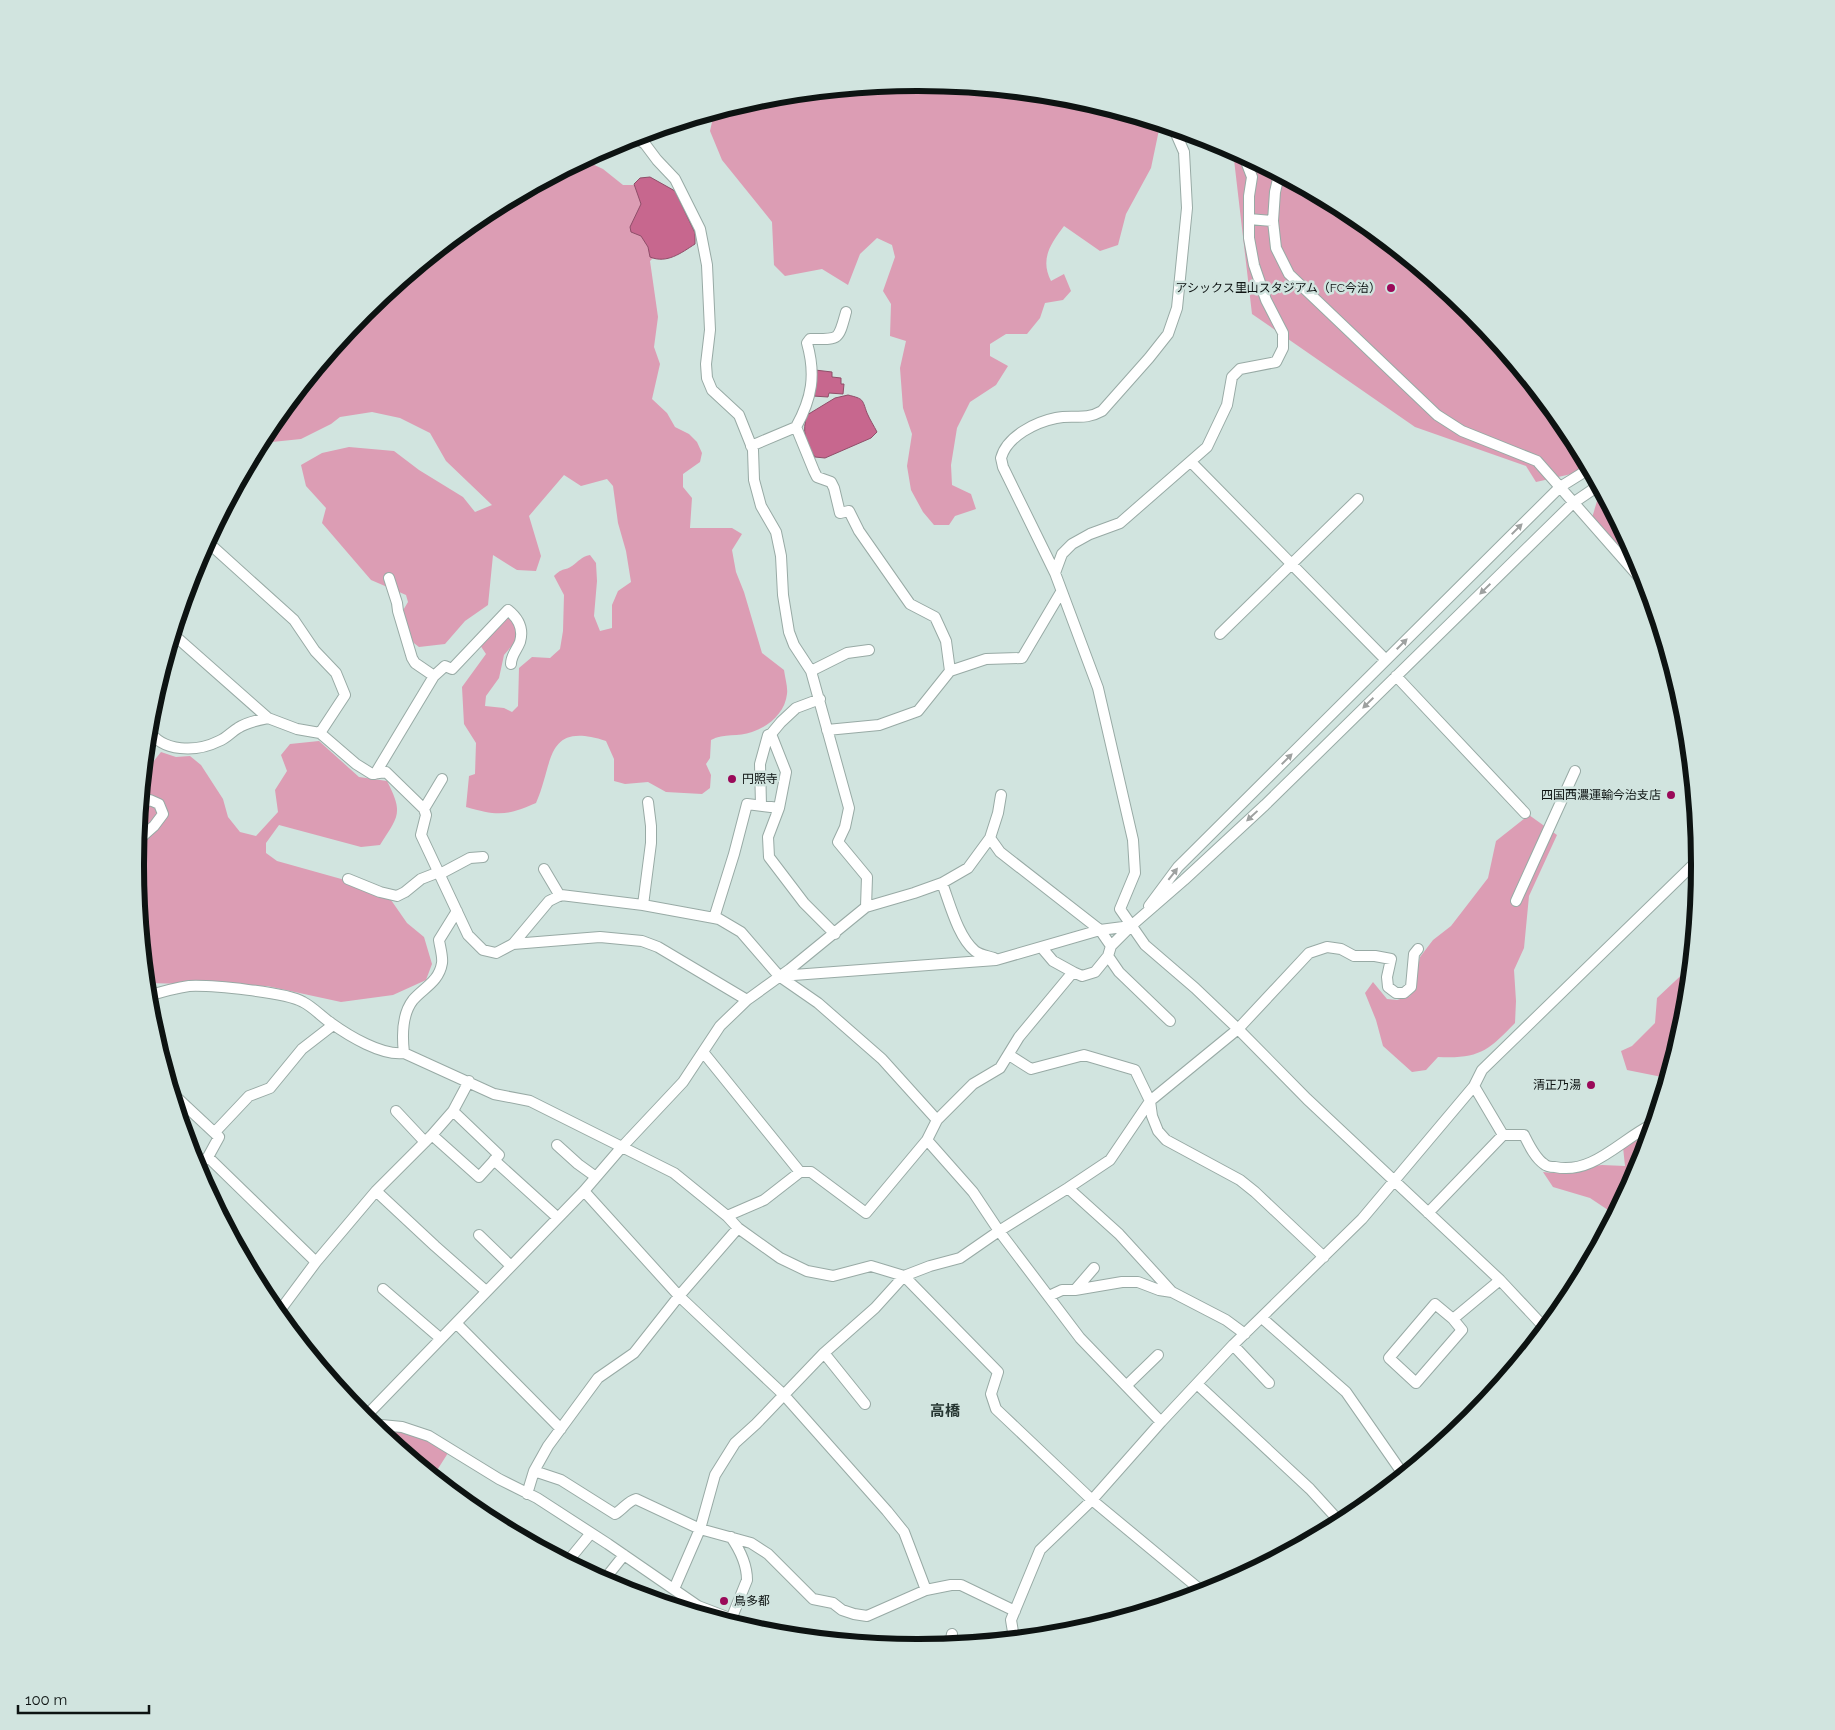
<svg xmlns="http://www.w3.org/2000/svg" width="1835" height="1730" font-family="Raleway,'Noto Sans JP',sans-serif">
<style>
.green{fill:#dc9db4}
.water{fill:#c7678e;stroke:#8f4e69}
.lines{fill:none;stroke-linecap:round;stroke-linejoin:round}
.minor-casing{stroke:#98aaa5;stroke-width:12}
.minor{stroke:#fff;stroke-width:10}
.oneway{fill:#9ea1a0}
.poi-dot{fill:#9a0959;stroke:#d1e4df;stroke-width:2}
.labels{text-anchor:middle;stroke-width:5;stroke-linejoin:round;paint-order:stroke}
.poi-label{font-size:12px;fill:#0d1312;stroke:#d1e4df;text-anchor:end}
.quarter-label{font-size:15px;font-weight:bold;fill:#263632;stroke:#d1e4df}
.rim{fill:none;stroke:#0d1312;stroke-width:6}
</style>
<rect width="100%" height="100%" fill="#d1e4df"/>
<path class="green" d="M918,83l152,15 90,27 -9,43 -25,46 -8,31 -18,6 -36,-25c-14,19 -24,33 -13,55l13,-7 7,17 -8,9 -18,3 -5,15 -13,16h-21l-16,10v12l18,10 -12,19 -26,17 -13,26 -6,37 1,20 19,9 5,15 -21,7 -6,9h-15l-11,-13 -12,-22 -4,-24 5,-32 -9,-26 -3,-40 6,-27 -16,-5 1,-32 -8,-13 12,-34 -3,-12 -15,-7 -17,16 -12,31 -26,-16 -37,7 -11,-11 -2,-43 -50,-62 -12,-29 4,-18 51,-16z
M1233,151l119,64 119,97 97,118 21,40 -53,12 -10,-16 -111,-39 -163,-113z
M579,163h11l13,6 20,16h20l13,70 -6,6 8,56 -4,30 6,17 -8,35 15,14 8,14 14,7 8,8 5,11 -2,9 -17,12v13l9,11 -2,30h42l10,6 -10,16 4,22 8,20 18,61 22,17c1,8 4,17 3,24 -2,18 -17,32 -35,38 -14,5 -28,1 -41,8l-1,18 -4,6 5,11 -1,13 -8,6 -36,-2 -18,-10 -23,2 -11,-3v-22l-8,-18c-62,-20 -52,22 -70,62 -30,13 -38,13 -70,4l3,-31 6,-2 1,-31 -12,-19 -2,-37 24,-33 -8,-12 29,-30 11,18 -3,12 -11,13 -5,23 -13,18 -1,10 19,2 8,4 6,-6 1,-38 13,-11 18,1 10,-9 3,-18 1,-36 -10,-19c9,-9 11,-5 18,-10 7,-5 9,-9 18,-11l6,8 1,18 -3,35 6,15 12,-3v-23l6,-14 13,-9 -5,-31 -8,-28 -5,-37 -6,-7 -26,7 -17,-11 -35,41 12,40 -5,15 -19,-1 -24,-15 -5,50 -23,16 -20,23 -26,3 -9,-7 -8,-28 6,-10 -2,-7 -35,-15 -49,-57 4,-15 -20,-22 -5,-21 21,-12 27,-6 45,4 25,19 44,27 12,15 17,-7 -46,-44 -16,-28 -30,-15 -28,-6 -32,5 -9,7 -30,15 -29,3 -6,-11 98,-120 119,-97z
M1605,499l36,67 3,12 -52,-60 5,-17z
M319,741l40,36 28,4c17,33 11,35 -7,64l-19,2 -82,-22 -13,18v10l11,8 75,21 39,18 16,23 17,14 8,27 -6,16 -33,15 -52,7 -74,-16 -120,-3 -12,-118 8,-77 8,-8 -2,-13 12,-15 15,5 14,-1 11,9 22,34 5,18 12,15 16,4 22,-24 -3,-22 12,-19 -6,-16 9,-11z
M1529,815l28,20 -28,61 -5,52 -10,22 2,31 -1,22c-27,28 -36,36 -77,34l-12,13 -14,2 -29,-26 -7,-26 -11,-27 8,-11 14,17 10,1 13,-4 6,-19 4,-20 13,-17 18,-14 37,-48 8,-37z
M1690,967l-5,51 -18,60 -40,-8 -6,-19 11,-5 23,-23 2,-25z
M1650,1131l-10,34 -26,49 -24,-16 -37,-11 -10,-15c21,3 39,-5 59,-7 7,0 16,1 23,1l-2,-19 16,-12z
M376,1428h13l39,9 20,16 -14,22z"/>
<path class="water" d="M650,177l25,14 20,42v11c-14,9 -28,20 -45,13l-2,-10 -7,-11 -10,-4 -1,-5 11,-23 -7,-20 6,-6z
M815,370l17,2v5l9,1v6h3l-1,10 -14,-1 -1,4 -15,-1z
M848,395c16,4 14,4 19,18 3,7 7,13 10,19l-6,6 -46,20 -10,-1c-10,-14 -13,-26 -8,-42l28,-17z"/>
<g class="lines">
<defs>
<path id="minor" d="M635,137l10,7 12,16 18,19 25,50 7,36 3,65 -4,34 1,14 5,12 27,25 14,35 1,30 7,26 15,26 5,24 2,39 6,37 5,13 17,26 38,137 -4,19 -7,15 29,35 -1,30
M1244,156l8,21 -3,19v42l5,27 12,35 17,33v15l-7,14 -36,7 -8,8 -5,28 -20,42 -87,76 -30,11 -18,10 -10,10 -7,19 43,115 35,152 2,33 -15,36 25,36 50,43 43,41 69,70 193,181 45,48
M1249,219l24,2 3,27 13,26 148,141 25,16 75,30 109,124
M1273,221l2,-29 4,-17
M796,427c16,-29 20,-52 11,-84l3,-4c30,0 28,2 36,-27
M751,446l45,-19 18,44 3,6 14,5 3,6 6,25 9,-2 10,20 51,73 25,13 11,24 4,30
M1191,462l195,198
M209,539l3,7 82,74 21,31 21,22 9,22 -25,38
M1055,573l-52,-106 -2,-9c6,-22 35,-36 55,-40 18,-4 28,3 46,-7l47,-53 19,-24 9,-26 10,-100 -3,-56 -10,-23
M389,578l8,25 1,8 14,47 3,5 19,13
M1220,634l138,-135
M174,635l94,83 29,11 23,4 36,31 16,10 14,-2 38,37 2,6 -5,20 47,100 15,15 13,3 17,-9 36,-43 12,-6 82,10 71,13 5,1 22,13 38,44 39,27 64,56 55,61 -10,20 46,52 26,39 81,107 81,84
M811,671l36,-18 22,-3
M1396,676l129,137
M148,729c14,24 49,23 71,12 8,-3 12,-9 19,-13 9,-6 20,-8 30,-10
M827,730l52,-5 39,-14 32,-40 36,-12 36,-1 39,-66
M375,774l59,-98 11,-10 7,3 56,-59c10,8 16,18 12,32 -3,8 -9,13 -9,22
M761,805l-1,-41 8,-29 3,-1 10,-12 15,-14 24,-9
M779,808l-11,29 1,20 35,46 31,31
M424,809l18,-30
M990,838l8,-25 3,-18
M137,841l17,-15 9,-12 -4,-10 -9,-4 -9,2
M544,869l16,27
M440,874l30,-16 13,-1
M348,879l32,13 17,4 8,-4 16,-13 18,-7
M942,883c8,21 16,54 33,68 5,4 13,5 19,7
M1516,901l59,-130
M643,905l8,-62v-17l-3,-24
M1149,906l29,-39 382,-380 29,-18
M457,911l-18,29c1,7 4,17 3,23 -3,19 -19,25 -29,37 -11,14 -11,36 -9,53l90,41 36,7 144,72 53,43 11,12 42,30 27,13 26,5 38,-10 33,10 94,96 -7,22 5,15 96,91 111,92
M714,918l20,-64 13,-50 32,4 7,-36 -15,-38
M513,944l87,-7 42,4 16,6 89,53
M1108,956l11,16 51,49
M1073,972l9,4 13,-4 13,-16 3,-10 22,-22
M780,976l216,-16 104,-30 31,-4 53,-46 81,-75 308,-302 25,-17
M148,996c13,-4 27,-8 41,-10 22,-1 97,6 114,16 10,5 19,15 28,21 18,13 51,33 73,30
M703,1052l97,120
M1009,1055l22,14 53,-14 51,15 15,31 2,15 6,15 8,9 74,40 15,12 69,65
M1474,1086l29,49h21c5,10 11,23 20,29 3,3 8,3 11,3 38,8 66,-28 98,-43
M174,1095l45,42 -11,20 -12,10
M396,1111l29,31
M937,1120l36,-36 27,-16 19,-31 54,-65 -20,-11 -11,-13
M215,1132l34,-36 21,-8 32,-39 31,-24
M432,1135l47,42 20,-22 -46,-44
M557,1145l21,19 18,13
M208,1157l108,105
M494,1160l64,58
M1068,1188l51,46 53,58 54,28 19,14
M376,1191l59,55 51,45
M584,1191l95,105 105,99 103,116 17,21 22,58
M1428,1213l75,-78
M727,1216l37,-16 36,-28h11l55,41 61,-73
M738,1228l-59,68 -45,57 -36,25 -50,68 -14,25 27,9 54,34c8,-5 13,-13 21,-15l64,30 51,14 17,11 45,45 20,4 9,7 12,4 13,2 59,-26 25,-5h10l54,26
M479,1235l32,31
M383,1289l57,49
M1075,1290l19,-22
M1049,1296l13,-6h13l47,-8h16l21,8 13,2
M278,1313l38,-51 60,-71 56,-56 21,-24 16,-30
M1262,1318l84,74 57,82
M1453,1319l-18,-15 -46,54 27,25 46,-53 -9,-11 47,-39
M456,1323l105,106
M1233,1345l36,38
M824,1353l41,51
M1197,1384l113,105 30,33
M1127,1385l31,-30
M364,1418l220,-227 37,-43 62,-66 37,-56 27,-26 43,-31 76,-62 48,-14 28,-10 26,-15 22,-30 10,14 100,78 11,16
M371,1424l31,3 27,9 70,43 38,19 71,46 90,62 34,13 44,15
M527,1494l7,-23
M568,1561l23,-28
M604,1580l20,-25
M674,1589l26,-60 15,-54 20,-32 21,-19 68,-71 51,-45 29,-32 26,-10 30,-8 39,-27 69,-43 42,-28 40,-59 88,-72 71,-76 18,-6 14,2 13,7h21l16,3 -4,18 1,10 8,6h8l7,-6 3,-33 4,-5
M730,1622l17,-42c0,-16 -7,-30 -16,-43
M1014,1638l-3,-18 29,-70 52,-50 69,-78 72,-77 129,-126 112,-133 8,-16 217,-211
M950,1644l2,-10"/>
</defs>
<use href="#minor" class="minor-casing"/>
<use href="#minor" class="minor"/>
</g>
<defs><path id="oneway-solid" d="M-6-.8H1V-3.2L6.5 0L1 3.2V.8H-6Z" transform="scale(1.25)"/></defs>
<g class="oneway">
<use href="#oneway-solid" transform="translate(1517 529) rotate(-45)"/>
<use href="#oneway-solid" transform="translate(1485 589) rotate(136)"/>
<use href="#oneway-solid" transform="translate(1402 644) rotate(-45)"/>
<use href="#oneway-solid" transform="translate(1368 703) rotate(136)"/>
<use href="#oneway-solid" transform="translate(1287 759) rotate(-45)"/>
<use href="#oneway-solid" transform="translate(1252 816) rotate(137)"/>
<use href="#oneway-solid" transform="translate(1173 874) rotate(-52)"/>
</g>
<g class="poi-dot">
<circle cx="1391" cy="288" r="5"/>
<circle cx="732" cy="779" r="5"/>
<circle cx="1671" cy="795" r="5"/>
<circle cx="1591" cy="1085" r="5"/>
<circle cx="724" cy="1601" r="5"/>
</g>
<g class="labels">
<g class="poi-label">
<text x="1381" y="292">アシックス里山スタジアム（FC今治）</text>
<text x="742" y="783" text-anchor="start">円照寺</text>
<text x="1661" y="799">四国西濃運輸今治支店</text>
<text x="1581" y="1089">清正乃湯</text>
<text x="734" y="1605" text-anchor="start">鳥多都</text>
</g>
<g class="quarter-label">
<text x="945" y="1416">高橋</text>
</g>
</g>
<path d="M0 0H1835V1730H0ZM917 91H918A773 773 0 0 1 1691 864V866A773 773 0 0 1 918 1639H917A773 773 0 0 1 144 866V864A773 773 0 0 1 917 91Z" fill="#d1e4df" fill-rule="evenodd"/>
<path class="rim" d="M917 91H918A773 773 0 0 1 1691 864V866A773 773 0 0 1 918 1639H917A773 773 0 0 1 144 866V864A773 773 0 0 1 917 91Z"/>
<path d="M18 1705v8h131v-8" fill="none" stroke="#0d1312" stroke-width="2.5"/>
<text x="25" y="1705" font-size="15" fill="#0d1312" stroke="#d1e4df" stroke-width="4" paint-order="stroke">100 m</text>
</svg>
